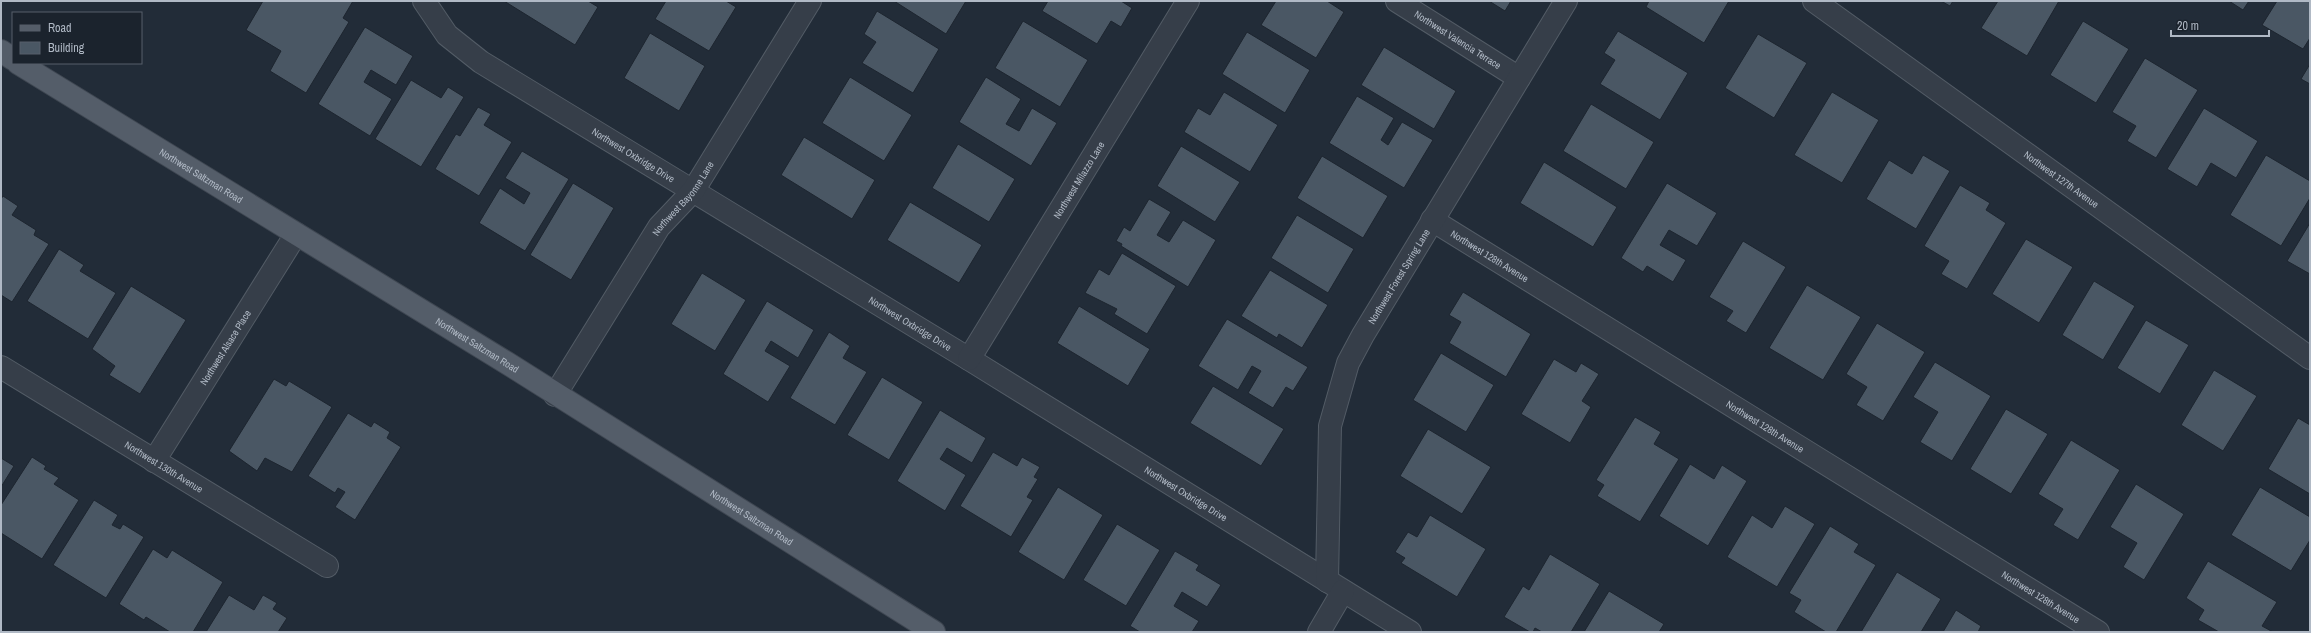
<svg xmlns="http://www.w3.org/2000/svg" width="2311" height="633" font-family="'Archivo Narrow',sans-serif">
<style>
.building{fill:#4a5764;stroke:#1d252f}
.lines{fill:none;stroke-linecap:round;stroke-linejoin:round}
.minor-casing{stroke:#535c66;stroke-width:24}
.major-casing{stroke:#3f4752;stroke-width:24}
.minor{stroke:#363e49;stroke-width:22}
.major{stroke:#545d69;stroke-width:22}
.labels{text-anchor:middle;stroke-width:3.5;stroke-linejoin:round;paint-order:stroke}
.street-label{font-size:10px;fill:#b0b9c5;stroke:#1b232d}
</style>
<rect width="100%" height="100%" fill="#222c38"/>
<path class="building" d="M263,1h90l-10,17 6,4 -43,71 -36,-22 11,-20 -35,-21z
M504,1h84l10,6 -23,38z
M666,1h60l10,6 -27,44 -54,-32z
M894,1h72l-20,33z
M1048,1h73l11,7 -11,19 -10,-6 -14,23 -55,-33z
M1276,1h51l17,11 -28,46 -55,-33z
M1489,1h22l-6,10z
M1649,1h80l-25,42 -58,-36z
M1941,1h12l-3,5z
M1998,1h61l-32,55 -46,-28z
M2229,1h20l-6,9z
M2277,1h33v37l-7,11 -41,-24z
M877,11l62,38 -26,44 -51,-30 14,-21 -12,-8z
M1023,21l65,39 -28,47 -65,-39z
M2083,21l46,28 -33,54 -46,-28z
M365,27l48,29 -17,29 -25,-15 -7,12 28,17 -22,37 -52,-32z
M1618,31l70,42 -28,47 -60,-36 15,-24 -11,-7z
M1247,32l63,38 -25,43 -63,-39z
M650,33l55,33 -26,45 -55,-33z
M1758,34l49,29 -33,55 -49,-30z
M1384,47l72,44 -22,38 -73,-44z
M2145,58l53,32 -42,68 -29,-17 9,-15 -24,-14z
M2310,64v20l-9,-5z
M850,77l62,38 -28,46 -62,-38z
M986,77l35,22 -15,25 13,7 13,-23 25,15 -26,43 -72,-44z
M411,80l30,18 7,-11 16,10 -43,70 -46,-28z
M1224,92l54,33 -28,47 -66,-40 14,-24 12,7z
M1832,92l47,28 -37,63 -48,-28z
M1357,96l37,22 -13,22 7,5 14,-23 31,18 -29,48 -75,-45z
M1591,104l63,38 -28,47 -63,-38z
M478,107l13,7 -7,11 28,17 -33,54 -44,-27 21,-35 4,2z
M2204,108l54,33 -22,37 -25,-15 -14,24 -30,-18z
M804,137l71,43 -23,39 -71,-44z
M958,144l57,35 -26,43 -57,-34z
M1181,146l59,36 -25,40 -58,-36z
M522,151l47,28 -44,72 -46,-28 21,-35 24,16 6,-11 -25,-15z
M1923,155l27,16 -34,58 -50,-30 23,-39 23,14z
M2266,155l44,26v17l-29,48 -51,-31z
M1322,156l66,40 -25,42 -66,-40z
M1544,162l73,45 -24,40 -73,-44z
M573,183l41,25 -43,72 -41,-25z
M1667,183l50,30 -20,33 -28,-16 -9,15 26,15 -13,22 -26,-16 -4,6 -22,-14z
M1960,185l30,18 -4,7 20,13 -39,66 -26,-15 8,-13 -25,-15z
M3,196l15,10 -6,9 24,15 -2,5 15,9 -37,58 -11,-7v-96z
M1149,199l22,13 -14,23 12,7 14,-22 33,20 -28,47 -67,-41 1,-2 -6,-3 8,-14 6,4z
M910,202l72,43 -23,38 -72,-43z
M1297,215l57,34 -26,44 -57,-35z
M2310,223v51l-23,-13z
M2026,239l47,28 -34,56 -47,-29z
M1743,241l43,26 -40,66 -20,-12 7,-10 -24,-14z
M59,249l25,16 -4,6 36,22 -28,46 -61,-38z
M1122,253l54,33 -29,48 -33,-20 3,-5 -32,-16 14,-24 10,6z
M1270,270l58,35 -26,43 -23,-14 -2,4 -36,-22z
M702,273l44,27 -31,51 -44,-27z
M2094,281l41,25 -32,54 -41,-25z
M1807,285l54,32 -38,63 -54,-32z
M131,286l55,34 -46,74 -31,-19 6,-9 -23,-17z
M1463,292l68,42 -25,43 -57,-34 12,-21 -12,-7z
M767,301l47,29 -16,28 -27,-17 -6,10 25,15 -22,36 -45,-28z
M1079,306l71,43 -22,37 -71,-43z
M1227,319l81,48 -15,24 -7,-4 -13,21 -25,-15 13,-22 -9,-5 -14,24 -40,-24z
M2146,320l43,25 -29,49 -43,-26z
M1877,323l48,29 -42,69 -27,-16 11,-18 -21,-13z
M829,332l21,14 -7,12 24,14 -32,53 -45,-27z
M1441,353l53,32 -28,47 -53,-32z
M1554,359l22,13 5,-9 18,11 -17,27 9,6 -21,36 -49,-29z
M1935,362l56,34 -39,65 -32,-19 18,-30 -25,-15z
M2214,370l43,26 -34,55 -42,-26z
M882,377l41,25 -34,58 -42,-25z
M274,379l12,7 3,-5 43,26 -40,65 -27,-14 -8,13 -28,-20z
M1213,386l71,43 -23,37 -71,-43z
M2006,409l42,25 -37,60 -41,-25z
M940,410l46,28 -14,25 -25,-15 -7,11 26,16 -21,36 -48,-30z
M348,413l23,14 3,-5 16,10 -3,6 14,9 -46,73 -20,-13 10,-15 -7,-4 -3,5 -27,-17z
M1635,417l26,15 -7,12 25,15 -39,63 -43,-26 7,-11 -8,-5z
M2298,418l12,7v69l-42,-25z
M1428,429l63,38 -29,47 -62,-38z
M2071,440l49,30 -42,70 -25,-15 10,-16 -25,-15z
M993,452l24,14 5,-9 18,10 -6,10 4,2 -11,18 6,3 -22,37 -51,-31z
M32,457l14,9 -2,3 15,9 -5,6 25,16 -37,59 -41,-26v-28z
M1,458l13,8 -13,21z
M1690,464l24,15 8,-14 25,16 -39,65 -49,-30z
M2136,484l48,30 -40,66 -21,-13 14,-24 -27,-16z
M1058,487l45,28 -39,65 -46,-28z
M2260,487l50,30v23l-19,31 -60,-36z
M94,500l24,15 -6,10 8,4 3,-5 21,13 -38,61 -53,-33z
M1785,506l30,18 -38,63 -50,-30 25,-42 20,13z
M1430,515l56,34 -29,48 -56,-34 4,-5 -10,-6 13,-20 9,5z
M1117,524l43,26 -34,56 -43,-26z
M1830,526l29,18 -5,8 22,13 -40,67h-10l-32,-20 7,-12 -12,-7z
M153,549l14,9 5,-8 51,32 -30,50h-23l-24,-15 -2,3 -25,-16z
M1175,551l24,14 -3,5 25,15 -14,22 -25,-15 -8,14 25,15 -7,11h-52l-10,-6z
M1550,554l50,30 -29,48h-29l-7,-4 -2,4h-3l-26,-15 19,-31 6,4z
M2208,561l69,41 -15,24 11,6h-54l-21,-12 6,-10 -18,-12z
M1897,572l44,27 -20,33h-60z
M1609,591l55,33 -5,8h-75z
M229,595l25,15 9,-15 14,8 -4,6 14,9 -9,14h-72z
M1956,610l25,16 -3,6h-35z"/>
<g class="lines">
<defs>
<g id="minor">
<path id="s1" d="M424,1l23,34 34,27 488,297 441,273"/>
<path id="s2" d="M1397,1l122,77"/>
<path id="s3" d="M1814,1l496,357"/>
<path id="s4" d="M1432,220l666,412"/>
<path id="s5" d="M969,359l219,-358"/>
<path id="s6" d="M1,367l326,199"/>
<path id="s7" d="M555,395l104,-168 34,-36 117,-190"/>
<path id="s8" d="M154,461l142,-227"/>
<path id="s9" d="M1327,581l3,-155 18,-63 15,-28 203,-334"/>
<path d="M1319,632l24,-41"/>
</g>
<g id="major">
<path d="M1,51l12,8"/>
<path id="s10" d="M18,63l489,300 427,269"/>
</g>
</defs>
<use href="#minor" class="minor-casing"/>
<use href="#major" class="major-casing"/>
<use href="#minor" class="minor"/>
<use href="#major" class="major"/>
</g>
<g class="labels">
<g class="street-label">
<text dy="4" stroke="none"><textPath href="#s2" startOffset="72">Northwest Valencia Terrace</textPath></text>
<text dy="4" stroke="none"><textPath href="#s1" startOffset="263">Northwest Oxbridge Drive</textPath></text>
<text dy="4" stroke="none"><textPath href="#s10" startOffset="215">Northwest Saltzman Road</textPath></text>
<text dy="4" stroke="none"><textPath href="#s5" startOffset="210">Northwest Milazzo Lane</textPath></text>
<text dy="4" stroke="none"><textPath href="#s3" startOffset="305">Northwest 127th Avenue</textPath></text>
<text dy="4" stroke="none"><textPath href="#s7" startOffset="235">Northwest Bayonne Lane</textPath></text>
<text dy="4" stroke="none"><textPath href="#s4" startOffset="68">Northwest 128th Avenue</textPath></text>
<text dy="4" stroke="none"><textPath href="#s9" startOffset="321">Northwest Forest Spring Lane</textPath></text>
<text dy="4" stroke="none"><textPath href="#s1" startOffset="587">Northwest Oxbridge Drive</textPath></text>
<text dy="4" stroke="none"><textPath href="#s10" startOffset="539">Northwest Saltzman Road</textPath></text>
<text dy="4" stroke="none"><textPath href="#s8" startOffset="134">Northwest Alsace Place</textPath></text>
<text dy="4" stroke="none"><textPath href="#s4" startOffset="392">Northwest 128th Avenue</textPath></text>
<text dy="4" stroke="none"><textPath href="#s6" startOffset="191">Northwest 130th Avenue</textPath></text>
<text dy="4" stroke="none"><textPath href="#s1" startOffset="911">Northwest Oxbridge Drive</textPath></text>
<text dy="4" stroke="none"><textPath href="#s10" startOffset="863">Northwest Saltzman Road</textPath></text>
<text dy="4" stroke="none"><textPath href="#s4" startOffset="716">Northwest 128th Avenue</textPath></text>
</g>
</g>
<rect width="2311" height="633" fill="none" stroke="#b0b9c5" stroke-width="4"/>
<rect x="12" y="12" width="130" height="52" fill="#1b232d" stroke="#575f6a"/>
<rect x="20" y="25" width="20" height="6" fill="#545d69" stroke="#575f6a"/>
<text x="48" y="32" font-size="12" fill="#b0b9c5">Road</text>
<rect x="20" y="42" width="20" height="12" fill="#4a5764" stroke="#575f6a"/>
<text x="48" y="52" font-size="12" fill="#b0b9c5">Building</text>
<path d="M2171 30v6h98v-6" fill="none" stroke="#b0b9c5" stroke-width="2"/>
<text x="2177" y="30" font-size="12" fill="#b0b9c5" stroke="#1b232d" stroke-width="3" paint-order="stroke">20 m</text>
</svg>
